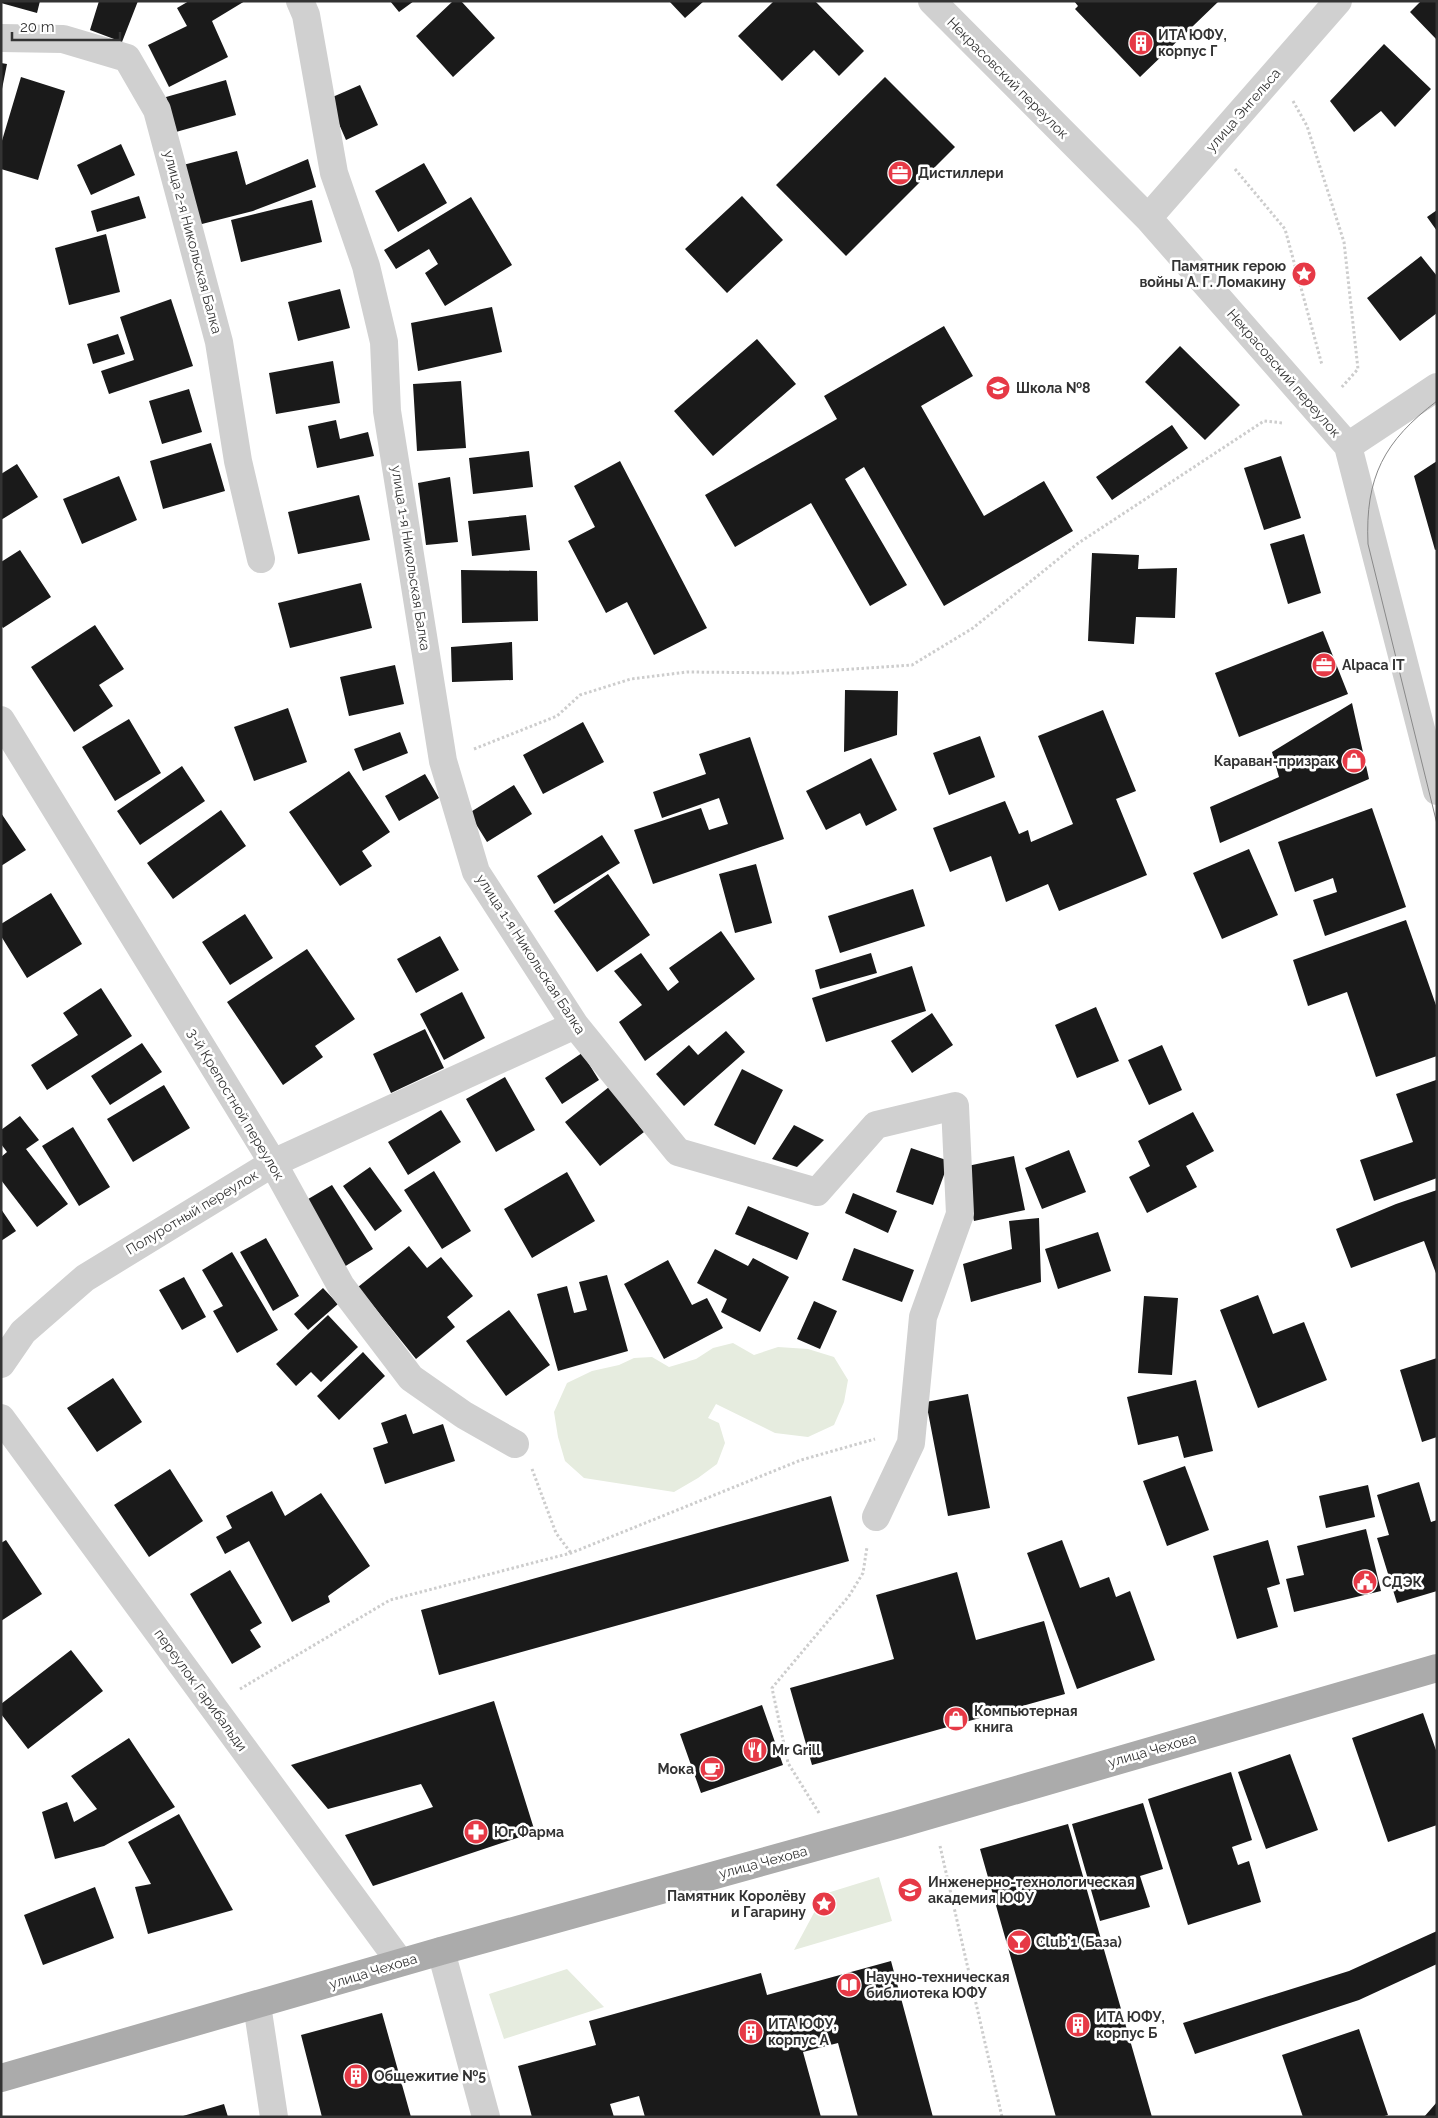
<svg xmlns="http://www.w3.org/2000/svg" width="1438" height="2118" font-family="Raleway,sans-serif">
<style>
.green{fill:#e6ecdf}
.building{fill:#1a1a1a}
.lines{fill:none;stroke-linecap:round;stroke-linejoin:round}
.path{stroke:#cdcdcd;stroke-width:3;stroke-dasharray:2.5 2.5;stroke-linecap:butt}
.minor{stroke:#d0d0d0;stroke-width:28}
.major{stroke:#ababab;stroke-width:28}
.tram{stroke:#888;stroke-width:1}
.labels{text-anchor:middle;stroke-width:5;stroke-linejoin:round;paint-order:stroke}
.poi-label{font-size:14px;font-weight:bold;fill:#333;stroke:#fff;text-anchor:start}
.street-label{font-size:14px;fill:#333;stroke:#fff}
</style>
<rect width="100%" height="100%" fill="#fff"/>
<path class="green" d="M733,1343l21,12 24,-8 30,2 26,8 14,23 -4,22 -10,23 -26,12 -33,-4 -59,-29 -8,14 11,5 6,20 -8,21 -19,14 -24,14 -90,-14 -19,-17 -7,-24 -4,-25 13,-29 25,-12 27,-6 15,-7 18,-1 17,10 27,-8 17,-11z
M879,1877l13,44 -98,29 30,-56z
M567,1969l37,38 -100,32 -15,-45z"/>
<path class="building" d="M1,1h39l-3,12 -36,-10z
M99,1h39l-16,41 -32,-12z
M189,1h56l-33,20 16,36 -59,30 -21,-42 39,-19 -10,-18z
M390,1h24l-15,11z
M453,1h8l34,37 -42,39 -37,-41z
M669,1h35l-19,17z
M774,1h41l49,50 -25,25 -25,-26 -32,31 -44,-45z
M1074,1h145l-79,76 -65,-68 3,-3z
M1421,1h16v39l-27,-28z
M1384,44l47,45 -36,38 -14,-16 -27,21 -24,-31z
M1,63l6,1 -5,25h-1z
M21,77l44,14 -27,89 -37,-11v-25z
M885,77l70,70 -109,109 -70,-71z
M226,80l10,35 -60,17 -10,-35z
M360,85l18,40 -32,15 -18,-41z
M121,144l14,31 -44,20 -14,-30z
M237,151l9,34 62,-26 8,28 -63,24 -55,14 -15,-60z
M424,163l23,40 -49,29 -23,-41z
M139,196l7,22 -49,14 -6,-21z
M742,196l41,44 -56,53 -42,-44z
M471,197l41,68 -67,41 -20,-33 13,-9 -9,-15 -33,20 -12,-19z
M312,200l10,42 -81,20 -10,-42z
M1437,210v21l-10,-14z
M106,234l14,58 -51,13 -14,-57z
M1421,256l16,20v37l-37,28 -33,-43z
M340,289l10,39 -52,13 -10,-39z
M171,299l22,67 -84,28 -8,-23 33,-11 -14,-43z
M492,307l10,45 -84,19 -7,-48z
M944,326l29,50 -52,30 63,110 60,-35 29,50 -129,75 -80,-139 -19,12 62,106 -37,21 -59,-103 -76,44 -30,-52 132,-76 -13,-23z
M118,334l7,20 -32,10 -6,-20z
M757,339l39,45 -83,72 -39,-45z
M1180,346l60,59 -35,35 -60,-58z
M333,361l7,42 -64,11 -7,-41z
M461,381l5,67 -49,3 -4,-67z
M189,389l13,43 -40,12 -13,-43z
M336,420l4,19 28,-7 6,24 -57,12 -9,-42z
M1172,425l16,23 -76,52 -16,-23z
M211,443l14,48 -62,18 -13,-48z
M529,451l4,36 -60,7 -4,-36z
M1281,456l20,62 -37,12 -20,-62z
M620,461l87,167 -53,27 -27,-53 -21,11 -38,-72 27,-14 -21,-41z
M1437,461v88l-2,1 -21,-74z
M17,464l21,33 -37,23v-46z
M119,476l18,44 -55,24 -19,-45z
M450,477l8,65 -32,3 -8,-62z
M359,495l11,45 -72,14 -10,-42z
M526,515l4,35 -58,6 -4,-35z
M1304,534l17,59 -33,11 -18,-60z
M20,550l31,47 -48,31 -2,-3v-63z
M1092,553l47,2 -1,14 39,-1 -2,50 -39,-1 -2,27 -46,-3z
M461,570l76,1 1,50 -76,2z
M361,583l11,45 -82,20 -12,-45z
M95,625l29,44 -25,16 14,21 -39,26 -43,-65z
M1323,631l25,63 -109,43 -24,-64z
M512,642l1,38 -61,2 -1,-35z
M395,665l9,39 -55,12 -9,-39z
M845,690l53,1 -1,44 -53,17z
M1352,703l17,76 -149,64 -10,-36 69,-30 -7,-25z
M288,708l19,54 -53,19 -20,-54z
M1103,710l33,81 -20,8 31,76 -88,36 -11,-27 -42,18 -15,-46 -41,16 -17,-44 72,-27 14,33 9,-4 3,12 42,-18 -35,-88z
M129,719l32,54 -46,28 -33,-54z
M583,722l21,40 -61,32 -20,-39z
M400,732l8,21 -45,18 -9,-22z
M980,736l15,41 -46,18 -16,-42z
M750,737l34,102 -131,45 -19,-54 67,-22 8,22 19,-6 -9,-26 -57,20 -9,-26 53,-18 -7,-20z
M871,758l26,52 -31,16 -6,-13 -34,17 -20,-39z
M182,766l23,35 -65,44 -23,-34z
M349,771l41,61 -28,19 10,15 -32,20 -51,-74z
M425,774l14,24 -40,23 -14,-25z
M514,785l18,29 -45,28 -18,-29z
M1372,808l34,99 -81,29 -12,-36 24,-8 -4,-14 -38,14 -17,-50z
M221,810l25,36 -73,53 -26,-36z
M1,813l25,37 -25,16z
M602,835l18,28 -66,41 -17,-28z
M1249,849l29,66 -56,24 -29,-66z
M756,864l16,59 -37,10 -16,-59z
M608,874l42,61 -53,37 -43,-61z
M913,889l12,37 -85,27 -12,-37z
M51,893l31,51 -55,34 -26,-42v-12z
M245,914l28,44 -43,27 -28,-43z
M1406,920l31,88v48l-61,21 -29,-85 -39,14 -15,-46z
M721,931l34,48 -110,82 -26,-39 23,-17 -28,-34 27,-18 27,38 11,-9 -10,-14z
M440,936l19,34 -43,23 -19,-34z
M307,949l48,70 -40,27 8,11 -40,28 -56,-83z
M871,953l6,20 -57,16 -5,-19z
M912,966l14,45 -100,31 -14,-44z
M101,988l31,48 -85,54 -16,-25 47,-30 -15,-22z
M462,992l23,46 -41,22 -24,-46z
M1096,1007l23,54 -42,17 -22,-53z
M932,1013l21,32 -41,28 -21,-32z
M425,1029l19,39 -53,25 -18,-39z
M726,1031l19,21 -61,54 -28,-32 33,-29 9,10z
M142,1043l20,29 -52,33 -19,-29z
M1162,1045l20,45 -33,15 -21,-45z
M582,1053l17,27 -37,24 -17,-26z
M742,1069l41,21 -28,55 -41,-20z
M505,1077l30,53 -39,22 -30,-53z
M1436,1080l1,98 -63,23 -14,-41 53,-18 -17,-48z
M164,1085l26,43 -57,34 -26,-43z
M609,1087l35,45 -44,34 -35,-44z
M441,1110l20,32 -53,33 -20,-33z
M1193,1112l21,39 -28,15 11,21 -50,26 -18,-36 21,-11 -12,-25z
M20,1116l19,24 -13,9 42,55 -31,23 -36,-47v-23l6,-5 -6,-8v-14z
M794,1125l30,15 -27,27 -25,-8z
M73,1127l37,60 -31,19 -37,-60z
M911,1148l38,13 -16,44 -37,-13z
M1069,1150l17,42 -44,17 -17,-41z
M1014,1156l11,54 -51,11 -11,-54z
M370,1167l32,44 -27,20 -32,-45z
M434,1171l37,60 -29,18 -38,-59z
M567,1172l28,49 -63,37 -28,-49z
M332,1185l41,64 -29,18 -41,-65z
M1437,1190v86l-13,-35 -73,27 -15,-39 60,-25z
M853,1193l44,18 -9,22 -43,-20z
M748,1206l61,27 -12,27 -62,-26z
M1,1209l15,22 -15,10z
M1039,1218l2,64 -70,20 -8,-38 49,-15 -3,-28z
M1098,1232l13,39 -53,18 -13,-40z
M266,1238l33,58 -26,15 -33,-59z
M409,1246l18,22 14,-11 32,39 -26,21 8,10 -39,32 -58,-72z
M854,1248l60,22 -12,32 -60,-22z
M715,1249l33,17 5,-8 36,19 -29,55 -39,-20 6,-13 -30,-16z
M232,1252l46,78 -41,23 -24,-42 10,-5 -21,-36z
M668,1260l24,45 15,-7 16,30 -59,31 -40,-75z
M607,1275l21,76 -70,20 -21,-77 30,-8 7,27 13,-3 -8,-28z
M184,1277l22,40 -24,13 -23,-40z
M323,1288l15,16 -30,26 -14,-16z
M1258,1295l15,39 31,-12 23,58 -69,28 -38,-98z
M1144,1296l34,2 -6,77 -34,-2z
M814,1301l23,10 -17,38 -23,-10z
M509,1310l41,55 -44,31 -40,-55z
M328,1315l30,32 -37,35 -10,-10 -15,14 -20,-22z
M363,1352l22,24 -46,44 -22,-24z
M1437,1358v79l-15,5 -22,-72z
M113,1378l29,44 -45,30 -30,-44z
M1196,1380l17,71 -29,7 -6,-22 -40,9 -11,-48z
M968,1394l22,114 -42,8 -22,-114z
M406,1414l7,20 30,-10 12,37 -70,23 -12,-36 15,-5 -7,-20z
M1185,1466l24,64 -42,16 -24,-65z
M170,1469l33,52 -54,36 -35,-52z
M1419,1482l12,40 6,-2v71l-40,12 -20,-65 12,-3 -12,-40z
M1368,1485l7,32 -49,11 -7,-32z
M272,1491l13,25 36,-23 49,73 -42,30 2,6 -38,20 -43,-81 -24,13 -9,-17 16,-9 -6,-12z
M831,1496l18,65 -410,114 -18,-65z
M1366,1529l15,62 -87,21 -8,-33 18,-4 -7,-29z
M6,1540l36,54 -41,27v-78z
M1062,1540l18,48 29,-11 7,20 14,-6 25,69 -78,29 -50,-136z
M1268,1540l12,44 -13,4 11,39 -41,12 -24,-83z
M230,1570l32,53 -12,7 11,17 -29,17 -42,-70z
M957,1572l19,68 68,-19 21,73 -253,71 -22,-77 104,-29 -18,-64z
M71,1650l32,41 -75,58 -27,-35v-10z
M494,1701l41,131 -162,54 -28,-51 88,-28 -12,-23 -93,25 -37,-44z
M762,1705l21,60 -82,28 -21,-59z
M1423,1713l14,40v72l-49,17 -36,-104z
M129,1738l46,69 -71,39 -49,13 -13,-47 25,-10 7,20 23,-13 -26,-33z
M1290,1754l28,76 -52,19 -28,-77z
M1231,1772l21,68 -20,7 6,18 11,-4 12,41 -73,23 -40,-126z
M1143,1803l20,66 -23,7 10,31 -50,14 -28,-97z
M179,1814l54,96 -85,24 -13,-47 16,-3 -23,-42z
M1068,1824l80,279 4,14h-96l-76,-268z
M95,1887l19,51 -71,27 -19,-50z
M1437,1931v33l-78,36 -164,54 -12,-31 166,-52z
M891,1961l42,156h-75l-20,-74 -35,9 18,65h-176l-6,-21 -29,8 4,13h-82l-14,-51 78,-21 -7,-24 172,-48 6,22z
M382,2013l29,104h-89l-21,-82z
M1359,2029l29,86 -7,2h-78l-21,-62z
M1437,2102v15h-13z
M224,2104l4,13h-45v-1z"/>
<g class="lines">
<path class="path" d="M1293,101l14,25 37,116 14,127 -17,19
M1235,169l50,60 37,136
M474,749l83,-33 23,-21 51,-16 56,-7 106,1 119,-8 61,-37 104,-84 187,-123 19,2
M532,1469l24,64 15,20
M240,1689l150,-89 181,-47 230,-93 74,-21
M819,1813l-31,-50 -16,-75 77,-92 14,-23 4,-26
M940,1846l62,271"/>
<path class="minor" d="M300,1l6,14 28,158 32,93 18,76 3,69 56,350 33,111 99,153 103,127 139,40 59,-67 79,-19 5,108 -37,103 -12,126 -35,74
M932,1l216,217 200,228 89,345
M1,38l62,1 64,19 30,52 62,232 19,119 23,98
M1148,218l190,-217
M1348,446l89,-59
M1,720l272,443 68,123 70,92 53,37 51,29
M1,1364l22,-32 62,-54 188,-115 302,-138
M1,1418l399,544
M441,1951l45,166
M257,2005l17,112"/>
<path class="major" d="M1,2078l440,-127 458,-127 538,-156"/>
<path class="tram" d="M1437,401c-53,40 -72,76 -69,143l69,280"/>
</g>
<defs>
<symbol id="building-disc" viewBox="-11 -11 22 22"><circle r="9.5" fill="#e63946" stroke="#fff"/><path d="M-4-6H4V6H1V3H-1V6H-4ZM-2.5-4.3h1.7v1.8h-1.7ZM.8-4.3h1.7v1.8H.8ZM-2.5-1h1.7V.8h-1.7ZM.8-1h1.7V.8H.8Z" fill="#fff"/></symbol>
<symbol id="office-disc" viewBox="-11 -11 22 22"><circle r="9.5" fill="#e63946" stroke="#fff"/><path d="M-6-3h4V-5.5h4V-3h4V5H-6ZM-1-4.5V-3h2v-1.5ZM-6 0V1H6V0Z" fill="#fff"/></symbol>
<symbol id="sight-disc" viewBox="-11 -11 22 22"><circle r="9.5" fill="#e63946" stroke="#fff"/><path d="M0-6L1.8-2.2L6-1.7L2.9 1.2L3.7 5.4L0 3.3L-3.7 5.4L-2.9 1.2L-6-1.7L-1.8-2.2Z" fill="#fff"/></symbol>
<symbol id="school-disc" viewBox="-11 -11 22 22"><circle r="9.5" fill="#e63946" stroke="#fff"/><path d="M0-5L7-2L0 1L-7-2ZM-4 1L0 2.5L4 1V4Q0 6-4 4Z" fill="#fff"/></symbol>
<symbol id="shop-disc" viewBox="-11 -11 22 22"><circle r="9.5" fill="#e63946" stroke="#fff"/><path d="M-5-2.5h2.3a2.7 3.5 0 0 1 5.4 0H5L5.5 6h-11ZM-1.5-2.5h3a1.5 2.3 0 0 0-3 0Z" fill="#fff"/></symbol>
<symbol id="civic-disc" viewBox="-11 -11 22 22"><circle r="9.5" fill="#e63946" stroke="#fff"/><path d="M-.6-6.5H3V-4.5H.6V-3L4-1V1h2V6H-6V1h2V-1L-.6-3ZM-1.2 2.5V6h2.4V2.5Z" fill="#fff"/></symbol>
<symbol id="restaurant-disc" viewBox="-11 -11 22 22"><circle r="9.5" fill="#e63946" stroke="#fff"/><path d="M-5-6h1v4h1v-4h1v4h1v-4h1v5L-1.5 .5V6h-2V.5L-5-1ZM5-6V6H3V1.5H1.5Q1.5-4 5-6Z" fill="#fff"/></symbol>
<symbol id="cafe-disc" viewBox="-11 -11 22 22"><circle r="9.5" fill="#e63946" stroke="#fff"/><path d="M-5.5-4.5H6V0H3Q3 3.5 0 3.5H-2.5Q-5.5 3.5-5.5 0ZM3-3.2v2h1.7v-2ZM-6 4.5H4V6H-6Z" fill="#fff"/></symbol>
<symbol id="pharmacy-disc" viewBox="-11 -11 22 22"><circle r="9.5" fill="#e63946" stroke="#fff"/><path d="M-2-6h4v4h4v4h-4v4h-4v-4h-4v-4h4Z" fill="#fff"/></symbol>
<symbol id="university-disc" viewBox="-11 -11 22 22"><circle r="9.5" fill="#e63946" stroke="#fff"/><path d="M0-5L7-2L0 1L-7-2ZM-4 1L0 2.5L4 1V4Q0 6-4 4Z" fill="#fff"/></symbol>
<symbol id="bar-disc" viewBox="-11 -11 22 22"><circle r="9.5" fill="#e63946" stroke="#fff"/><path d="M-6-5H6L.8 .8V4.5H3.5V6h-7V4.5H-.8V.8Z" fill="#fff"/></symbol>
<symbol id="library-disc" viewBox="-11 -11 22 22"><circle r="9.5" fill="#e63946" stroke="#fff"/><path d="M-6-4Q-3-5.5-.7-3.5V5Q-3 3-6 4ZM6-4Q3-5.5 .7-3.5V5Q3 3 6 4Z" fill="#fff"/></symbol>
</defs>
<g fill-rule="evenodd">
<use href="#building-disc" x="1127" y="29" width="28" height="28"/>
<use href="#office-disc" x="886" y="159" width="28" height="28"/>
<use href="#sight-disc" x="1290" y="260" width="28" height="28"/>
<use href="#school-disc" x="984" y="374" width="28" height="28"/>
<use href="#office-disc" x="1310" y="651" width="28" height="28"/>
<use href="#shop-disc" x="1340" y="747" width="28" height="28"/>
<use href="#civic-disc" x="1351" y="1568" width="28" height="28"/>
<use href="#shop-disc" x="942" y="1705" width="28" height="28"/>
<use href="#restaurant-disc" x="741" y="1736" width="28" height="28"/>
<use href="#cafe-disc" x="698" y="1755" width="28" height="28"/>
<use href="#pharmacy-disc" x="462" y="1818" width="28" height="28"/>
<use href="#university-disc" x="896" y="1876" width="28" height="28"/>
<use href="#sight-disc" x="810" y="1890" width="28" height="28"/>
<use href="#bar-disc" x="1005" y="1928" width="28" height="28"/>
<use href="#library-disc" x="835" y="1971" width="28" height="28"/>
<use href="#building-disc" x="1064" y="2011" width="28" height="28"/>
<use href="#building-disc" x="737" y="2018" width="28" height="28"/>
<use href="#building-disc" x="342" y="2062" width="28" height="28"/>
</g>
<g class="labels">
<g class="poi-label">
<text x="1158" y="40">ИТА ЮФУ,<tspan x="1158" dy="16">корпус Г</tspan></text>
<text x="918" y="178">Дистиллери</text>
<text x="1286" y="271" text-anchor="end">Памятник герою<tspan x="1286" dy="16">войны А. Г. Ломакину</tspan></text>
<text x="1016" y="393">Школа №8</text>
<text x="1342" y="670">Alpaca IT</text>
<text x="1336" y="766" text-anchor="end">Караван-призрак</text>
<text x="1382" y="1587">СДЭК</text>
<text x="974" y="1716">Компьютерная<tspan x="974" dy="16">книга</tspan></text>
<text x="772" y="1755">Mr Grill</text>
<text x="694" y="1774" text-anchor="end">Мока</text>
<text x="494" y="1837">Юг Фарма</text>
<text x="928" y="1887">Инженерно-технологическая<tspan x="928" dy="16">академия ЮФУ</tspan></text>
<text x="806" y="1901" text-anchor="end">Памятник Королёву<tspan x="806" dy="16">и Гагарину</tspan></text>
<text x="1036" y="1947">Club'1 (База)</text>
<text x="866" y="1982">Научно-техническая<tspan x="866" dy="16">библиотека ЮФУ</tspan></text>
<text x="1096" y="2022">ИТА ЮФУ,<tspan x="1096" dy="16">корпус Б</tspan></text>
<text x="768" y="2029">ИТА ЮФУ,<tspan x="768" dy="16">корпус А</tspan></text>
<text x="374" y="2081">Общежитие №5</text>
</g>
<g class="street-label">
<text transform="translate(1008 78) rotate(45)" y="5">Некрасовский переулок</text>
<text transform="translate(1243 110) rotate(-49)" y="5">улица Энгельса</text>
<text transform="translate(193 242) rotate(75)" y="5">улица 2-я Никольская Балка</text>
<text transform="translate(1284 373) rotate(49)" y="5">Некрасовский переулок</text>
<text transform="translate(411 558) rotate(81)" y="5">улица 1-я Никольская Балка</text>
<text transform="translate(531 954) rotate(57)" y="5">улица 1-я Никольская Балка</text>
<text transform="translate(236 1104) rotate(59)" y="5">3-й Крепостной переулок</text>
<text transform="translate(192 1212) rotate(-31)" y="5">Полуротный переулок</text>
<text transform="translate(201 1690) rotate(54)" y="5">переулок Гарибальди</text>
<text transform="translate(1152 1750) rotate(-16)" y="5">улица Чехова</text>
<text transform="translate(763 1862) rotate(-15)" y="5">улица Чехова</text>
<text transform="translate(373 1971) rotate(-17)" y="5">улица Чехова</text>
</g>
</g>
<rect width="1438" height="2118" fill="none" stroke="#333333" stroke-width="5"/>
<path d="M12 32v8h108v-8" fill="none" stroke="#333333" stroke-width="2.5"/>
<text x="20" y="32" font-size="15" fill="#333333" stroke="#ffffff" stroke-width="4" paint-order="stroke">20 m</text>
</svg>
